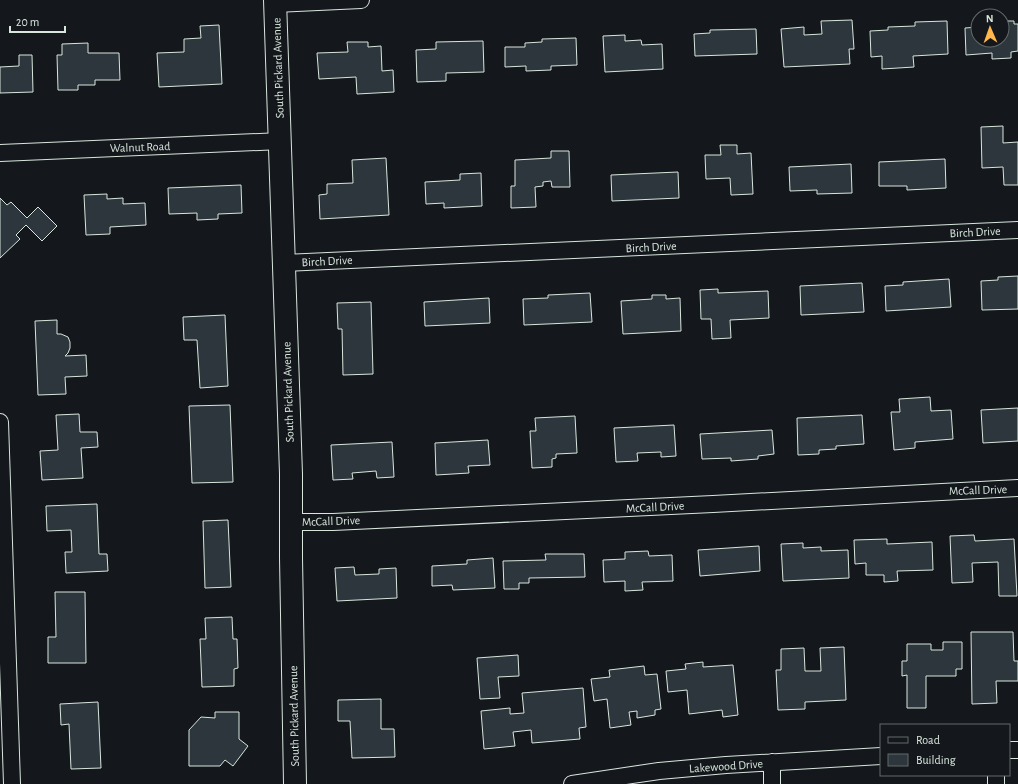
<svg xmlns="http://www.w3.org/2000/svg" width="1018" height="784" font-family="'Alegreya Sans',sans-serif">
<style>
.building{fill:#2c363c;stroke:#d8e6dc}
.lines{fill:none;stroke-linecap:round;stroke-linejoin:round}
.street-casing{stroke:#d8e6dc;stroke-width:18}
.secondary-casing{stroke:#d8e6dc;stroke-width:24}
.street{stroke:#14181c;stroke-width:16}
.secondary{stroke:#14181c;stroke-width:22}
.labels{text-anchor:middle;stroke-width:3;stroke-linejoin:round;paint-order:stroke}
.street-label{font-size:12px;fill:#d8e6dc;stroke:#14181c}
</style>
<rect width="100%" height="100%" fill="#14181c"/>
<path class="building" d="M852,20l2,29h-5l1,15 -66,3 -3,-38 23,-2v8l18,-1 -1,-13z
M947,21l1,33 -35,2 1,11 -32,2v-13l-11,1 -1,-26 18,-1v-3l27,-1v-4z
M1002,21h12v3h4v27l-7,1v6l-19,1v-6l-26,2 -1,-27 13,-1v13h24z
M219,25l3,59 -63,3 -2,-34 27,-1v-13l17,-1 -1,-12z
M756,29l1,25 -62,2 -1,-22 16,-1v-3z
M625,35v6l16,-1 1,5 20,-1 1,25 -58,3 -2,-36z
M576,38l1,27 -26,1v4l-25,1v-5l-21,1v-20h20v-4l17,-1v-3z
M483,41l1,31 -38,1v8l-29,1 -1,-32 20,-1v-7z
M347,42h21v5l13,-1 1,25 11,-1 1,22 -37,2 -1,-17 -37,2 -2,-26 31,-1z
M88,43v10h31l1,27h-25v5h-17v5h-20l-1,-35h5v-11z
M19,55h13l1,37 -33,1v-26l19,-1z
M1003,126v17l15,-1v43h-14l-1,-18 -21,1 -1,-41z
M720,145h17v9l14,-1 2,41 -22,1 -1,-17 -24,1 -1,-24h16z
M551,151h18l1,36h-18l-1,-6 -8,1v4l-8,1 1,20 -25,1v-22h4v-26l36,-2z
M386,158l3,57 -69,4 -1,-24 8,-1v-10l26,-1 -1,-23z
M945,159l1,29 -39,2v-4h-28v-24z
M851,164l1,29 -35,1v-4l-27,1 -1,-24z
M678,172l1,26 -67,3 -1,-26z
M481,173l1,33 -38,2v-5l-18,1 -1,-22 35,-2v-6z
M241,185l1,28 -24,1v5l-21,1v-7l-28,1 -1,-26z
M107,194v5l16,-1v6l22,-1 1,22 -36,2v7l-24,1 -2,-40z
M0,198l7,7 4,-3 16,16 11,-11 19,19 -15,15 -16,-16 -10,10 4,4 -20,19z
M1018,276v33l-36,1 -1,-29 17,-1v-3z
M949,279l2,28 -65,4 -1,-25 18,-1v-3z
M862,283l2,29 -63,3 -1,-29z
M718,289v4l50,-2 1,27 -39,2 1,18 -19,1 -1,-20h-10l-1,-29z
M590,293l2,29 -68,3 -1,-26 25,-1v-3z
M652,295h14v4l14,-1 1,33 -58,3 -2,-33 31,-2z
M489,298l1,25 -65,3 -1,-24z
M371,302l2,72 -30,1 -1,-46h-4l-1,-26z
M225,315l3,71 -28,2 -3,-48h-13l-1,-23z
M57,320v14h4l7,3 2,5v6l-2,5 -3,3 21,-1 1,21 -22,1 1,17 -28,1 -3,-74z
M930,397l1,14 20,-1 2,29 -38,3v6l-21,2 -3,-38h9l-1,-13z
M230,405l3,77 -41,1 -3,-77z
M1018,408v33l-35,2 -2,-33z
M79,414l1,18h17l1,15 -17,1 2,30 -41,2 -2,-29 18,-1 -2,-35z
M862,415l2,29 -28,2v3l-17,1v4l-21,1 -1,-37z
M575,416l2,37 -21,1v4l-4,1v8l-20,1 -2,-37h6l-1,-13z
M674,425l2,31 -15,1v-5l-24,1 1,8 -22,1 -2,-34z
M772,430l2,24 -16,2v3l-27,2v-3l-29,1 -2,-25z
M488,440l2,25 -22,1 1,7 -33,2 -1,-32z
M392,442l2,35 -17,1 -1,-7 -24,2 1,6 -20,1 -2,-35z
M97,504l2,50h8l1,17 -42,2 -1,-21h7l-1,-22 -24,1 -1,-25z
M228,520l3,67 -26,1 -2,-67z
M974,535l1,6 39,-2 3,57h-18l-1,-34 -26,1 1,19 -21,1 -2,-47z
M887,539v5l45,-2 1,28 -36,1 1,10 -14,1v-7h-18v-12l-11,1 -1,-24z
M803,543v5l18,-1v4l27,-1 1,28 -66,3 -2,-37z
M759,546l1,25 -60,5 -2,-26z
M648,551l1,5 23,-1 1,26 -31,1 1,8 -18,1v-10l-21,1 -1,-22 22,-1v-7z
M545,554h39l1,23 -56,1v5h-10v6h-15l-1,-28 43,-1z
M493,558l2,30 -42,2 -1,-5 -20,1v-20l35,-2v-4z
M354,567l1,8 24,-1v-5l17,-1 1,30 -60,3 -2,-33z
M55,592h30l1,71h-38v-26h8z
M232,617l1,22h4l1,29 -4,1v17l-32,1 -2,-48h6l-1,-21z
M971,632h42l1,29h4v20h-22l1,22 -25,1z
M943,642h19v27h-6v7h-30v32h-19v-33l-5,1v-15h5v-17h24v6h12z
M844,647l2,53 -41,2v7l-27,1 -2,-40h5v-21l23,-1 1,23h16l-1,-23z
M518,655l1,21 -21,1 2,21 -20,1 -3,-41z
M703,662v5l30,-2 5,50 -15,2 -1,-7 -33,4 -2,-24 -19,2 -2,-21 20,-2 -1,-5z
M644,666l1,9 12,-1 4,35 -6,1v5l-18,3v-7l-8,1 2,13 -21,3 -3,-29 -13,2 -3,-22 19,-2 -1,-7z
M583,688l3,39 -7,1 1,11 -48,4 -1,-13 -18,2 2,14 -31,3 -3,-38 29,-3v6l14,-1 -2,-20z
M381,699v30h13l1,28 -43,1 -2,-37h-12v-21z
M98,702l3,66 -30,1 -2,-45 -8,1 -1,-21z
M215,712h24v27l9,7 -15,20 -8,-6 -5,6h-31v-36l12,-13 14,1z"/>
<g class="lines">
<defs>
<path id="street" d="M275,4l86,-4
M0,153l281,-12
M284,263l734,-33
M0,422l12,362
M291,522h42l380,-18 305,-16
M1009,750h9
M772,762v22
M996,775v9
M572,784l87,-13 67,-6 155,-9"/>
<path id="secondary" d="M275,0l16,474v84l4,226"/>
</defs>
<use href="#street" class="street-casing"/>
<use href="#secondary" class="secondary-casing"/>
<use href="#street" class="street"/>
<use href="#secondary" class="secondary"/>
</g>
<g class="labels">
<g class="street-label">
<text transform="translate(278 68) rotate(-92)" y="4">South Pickard Avenue</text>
<text transform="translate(140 147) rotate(-2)" y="4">Walnut Road</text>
<text transform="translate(975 232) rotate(-3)" y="4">Birch Drive</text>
<text transform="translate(651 247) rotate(-3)" y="4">Birch Drive</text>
<text transform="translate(327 261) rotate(-3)" y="4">Birch Drive</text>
<text transform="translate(288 392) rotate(-92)" y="4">South Pickard Avenue</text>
<text transform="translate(978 490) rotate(-2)" y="4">McCall Drive</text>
<text transform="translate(655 507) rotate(-3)" y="4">McCall Drive</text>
<text transform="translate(331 521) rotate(-2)" y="4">McCall Drive</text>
<text transform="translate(294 716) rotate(-91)" y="4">South Pickard Avenue</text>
<text transform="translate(726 766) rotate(-4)" y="4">Lakewood Drive</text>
</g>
</g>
<rect x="880" y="724" width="130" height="52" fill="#14181c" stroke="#626a69"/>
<rect x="888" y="737" width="20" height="6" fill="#14181c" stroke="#626a69"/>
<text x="916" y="744" font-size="12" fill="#d8e6dc">Road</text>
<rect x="888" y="754" width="20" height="12" fill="#2c363c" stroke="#626a69"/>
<text x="916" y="764" font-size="12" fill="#d8e6dc">Building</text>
<g transform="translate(990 28) rotate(358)"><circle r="19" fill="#14181c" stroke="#626a69"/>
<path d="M0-3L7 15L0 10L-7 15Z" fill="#ffb74d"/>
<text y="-6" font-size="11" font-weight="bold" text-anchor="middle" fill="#d8e6dc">N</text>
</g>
<path d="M10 26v6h55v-6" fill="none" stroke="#d8e6dc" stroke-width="2"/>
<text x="16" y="26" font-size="12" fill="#d8e6dc" stroke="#14181c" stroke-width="3" paint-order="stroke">20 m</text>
</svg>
